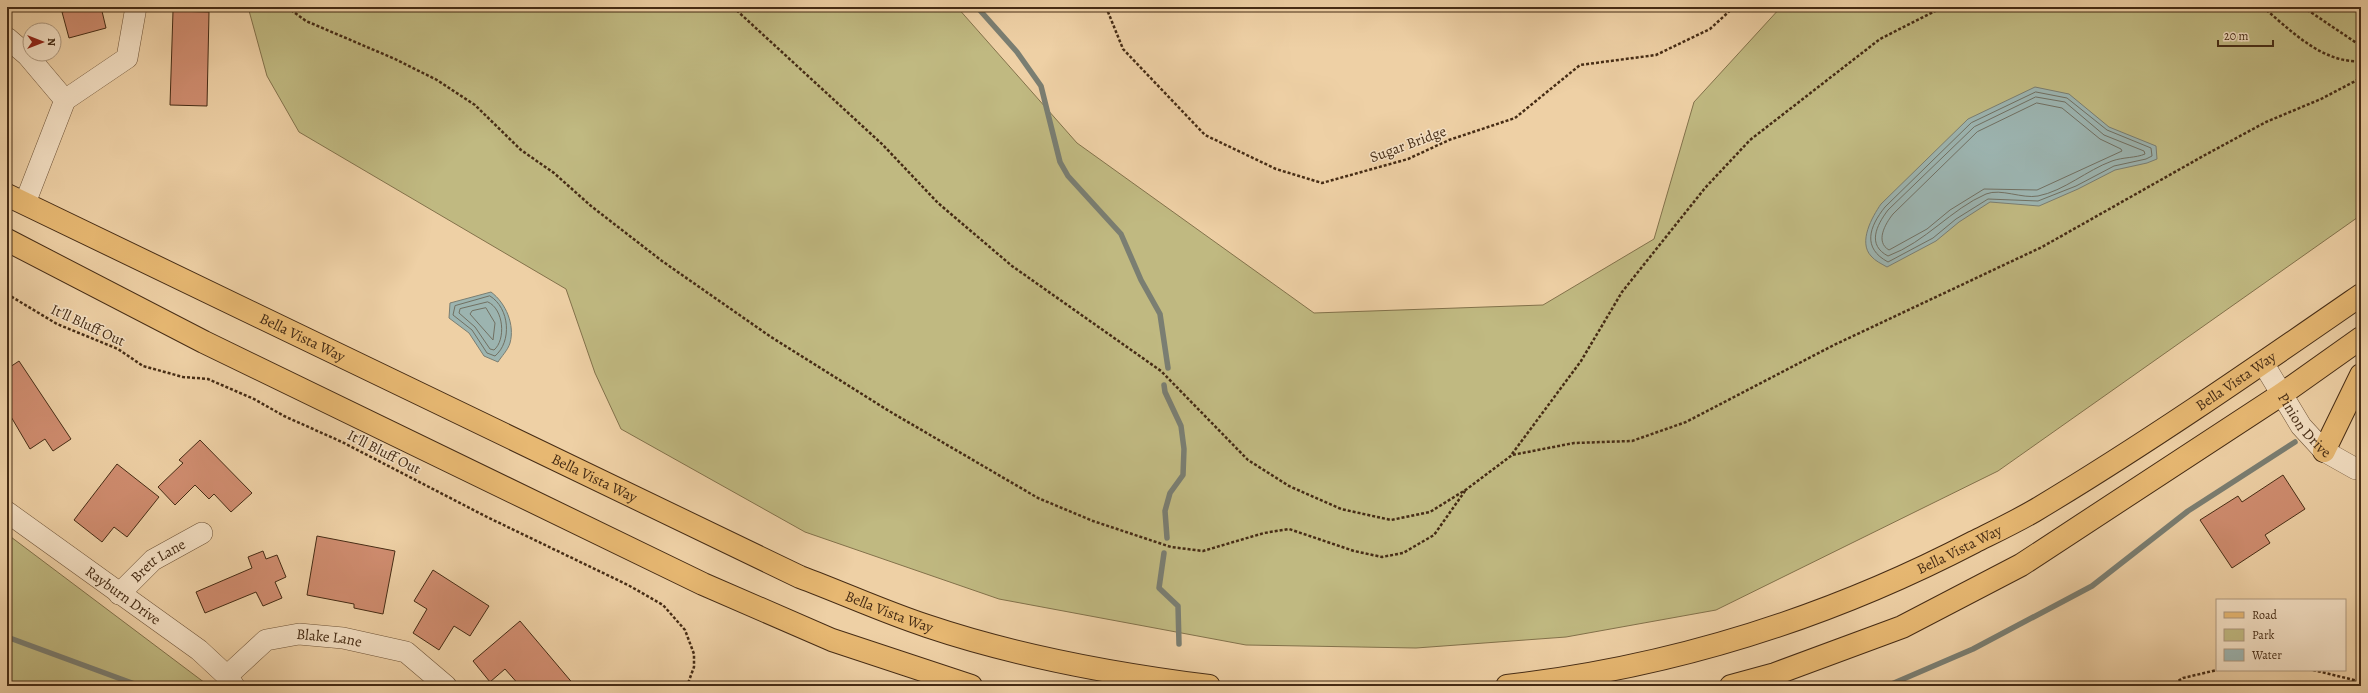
<svg xmlns="http://www.w3.org/2000/svg" width="2368" height="693" font-family="Alegreya,serif">
<style>
.green{fill:#c0b981;stroke:#83724b}
.water{fill:#9cb4b0;stroke:#7a7e72}
.lines{fill:none;stroke-linecap:round;stroke-linejoin:round}
.shore{stroke:#717062;stroke-width:1}
.stream{stroke:#7a7e72;stroke-width:5.5}
.building{fill:#d08d70;stroke:#462c15}
.minor-casing{stroke:#705539;stroke-width:22}
.major-casing{stroke:#462c15;stroke-width:24}
.path{stroke:#462c15;stroke-width:2.5;stroke-dasharray:3 2;stroke-linecap:butt}
.minor{stroke:#f4e0c4;stroke-width:21}
.major{stroke:#e7b872;stroke-width:22}
.labels{text-anchor:middle;stroke-width:3;stroke-linejoin:round;paint-order:stroke}
.street-label{font-size:15px;fill:#462c15;stroke:#f4e0c4}
</style>
<rect width="100%" height="100%" fill="#eed0a5"/>
<filter id="stains"><feTurbulence type="fractalNoise" baseFrequency=".005" numOctaves="4"/><feColorMatrix values="0 0 0 0 .2 0 0 0 0 .09 0 0 0 0 .02 0 0 0 .5 -.17"/></filter>
<radialGradient id="worn" r=".72"><stop offset=".6" stop-color="#630" stop-opacity="0"/><stop offset="1" stop-color="#630" stop-opacity=".3"/></radialGradient>
<path class="green" d="M248,7h709l120,136 237,170 229,-8 111,-66 40,-137 87,-95h580v208l-363,256 -282,139 -150,27 -150,11 -170,-3 -247,-46 -194,-67 -184,-103 -26,-56 -29,-84 -267,-157 -32,-56z
M7,534l202,152h-202z"/>
<path class="water" d="M2035,87l34,7 40,33 47,19 1,13 -10,4 -32,7 -37,19 -39,17 -49,-4 -31,20 -23,19 -49,26c-5,-3 -12,-6 -16,-11 -13,-14 1,-39 10,-52l87,-85z
M491,292c15,11 24,33 19,51 -2,7 -9,14 -12,19l-14,-6 -15,-23 -20,-15 1,-15z"/>
<g class="lines">
<path class="shore" d="M2036,92l31,6 40,32 44,18 1,8 -6,3 -32,7 -38,20 -38,15 -50,-2 -32,20 -23,19 -45,24c-26,-14 -19,-35 -3,-55l86,-84z
M2036,97l29,5 39,33 40,16 1,3c-9,4 -22,3 -33,7 -25,9 -48,30 -74,35 -16,3 -37,-8 -52,-2 -35,15 -60,48 -98,62 -21,-11 -12,-30 0,-46l86,-83z
M2037,103l25,5 38,31 21,10 1,2 -85,39 -53,-1 -34,21 -23,19 -38,21c-14,-8 -4,-26 4,-36l84,-82z
M490,296c20,12 22,46 5,60l-8,-3 -15,-23 -19,-15 2,-9z
M488,302c16,7 18,38 6,48l-4,-1 -15,-22 -16,-14 1,-4z
M486,308l9,15 -2,17 -23,-26 2,-3z"/>
<path class="stream" d="M977,7l40,45 24,34 19,76 8,14 53,58 20,46 19,34 8,54
M1164,385l1,7 16,34 3,23 -1,26 -13,18 -5,18 2,27
M1164,553l-5,35 19,18 1,38
M7,637l133,49
M1887,686l86,-37 119,-63 96,-75 107,-69"/>
</g>
<path class="building" d="M66,7h35l5,21 -37,10 -7,-26 5,-1z
M173,11l36,1 -2,94 -37,-1z
M19,361l52,78 -18,12 -8,-12 -15,10 -23,-39v-41z
M200,440l52,53 -21,19 -17,-18 -5,5 -14,-14 -20,20 -17,-18 25,-24 -4,-3z
M117,464l42,33 -32,40 -13,-10 -12,15 -28,-22z
M2283,475l22,34 -40,26 5,8 -38,25 -32,-48 38,-24 4,6z
M317,536l78,15 -12,63 -29,-6v-4l-47,-9z
M263,551l3,8 11,-4 9,22 -11,5 7,16 -19,8 -7,-14 -51,21 -9,-21 56,-24 -4,-11z
M433,570l56,36 -19,30 -16,-10 -15,24 -26,-17 14,-24 -13,-8z
M520,621l55,65h-55l-15,-17 -15,13 -17,-21z"/>
<g class="lines">
<defs>
<g id="minor">
<path d="M7,38l20,17 38,45 62,-42 9,-51"/>
<path d="M25,203l40,-103"/>
<path id="s1" d="M2263,363l38,63 23,25 32,18h5"/>
<path id="s2" d="M7,512l192,138 28,26 7,10"/>
<path id="s3" d="M119,594l34,-34 49,-27"/>
<path id="s4" d="M227,676l39,-36 33,-6 44,4 63,14 40,34"/>
</g>
<g id="major">
<path id="s5" d="M7,195l793,382c43,16 84,35 127,49 92,31 186,48 282,60"/>
<path d="M7,240l197,102 499,242 129,56 139,46"/>
<path d="M2324,451l37,-76"/>
<path id="s6" d="M1507,686c166,-19 319,-67 467,-144 20,-10 41,-20 60,-31 112,-67 220,-142 327,-216"/>
<path d="M1731,686l44,-12 127,-47 119,-62 261,-171 79,-56"/>
</g>
</defs>
<use href="#minor" class="minor-casing"/>
<use href="#major" class="major-casing"/>
<path class="path" d="M287,7l19,14 89,38 42,21 38,25 46,45 33,23 37,33 71,55 109,76 118,74 149,87 55,23 78,26 32,4 61,-18 25,-4 65,22 28,6 21,-4 31,-18 31,-44
M733,7l150,138 55,58 74,63 149,105 87,89 41,26 52,23 50,11 39,-8 37,-23 45,-34 62,-12 58,-2 54,-19 148,-77 208,-98 163,-92 61,-33 55,-23 40,-21
M1106,7l17,42 82,86 71,34 46,14 86,-24 41,-19 66,-22 65,-53 76,-10 54,-26 24,-22
M2263,7c27,23 60,57 98,54
M2303,7l58,39
M7,294l50,30 61,25 25,17 40,11 25,2 46,20 30,17 58,26 145,75 141,68 35,20 22,25 9,24v13l-7,19
M1512,454l69,-93 41,-69 83,-104 45,-48 130,-101 63,-32
M2313,670l45,11 3,3
M2170,686l13,-8 34,-8"/>
<use href="#minor" class="minor"/>
<use href="#major" class="major"/>
</g>
<g class="labels">
<g class="street-label">
<text transform="translate(1408 144) rotate(-20)" y="5">Sugar Bridge</text>
<text transform="translate(88 325) rotate(25)" y="5">It'll Bluff Out</text>
<text dy="5" stroke="none"><textPath href="#s5" startOffset="328">Bella Vista Way</textPath></text>
<text dy="5" stroke="none"><textPath href="#s6" startOffset="799">Bella Vista Way</textPath></text>
<text dy="5" stroke="none"><textPath href="#s1" startOffset="75">Pinion Drive</textPath></text>
<text transform="translate(384 452) rotate(27)" y="5">It'll Bluff Out</text>
<text dy="5" stroke="none"><textPath href="#s5" startOffset="652">Bella Vista Way</textPath></text>
<text dy="5" stroke="none"><textPath href="#s6" startOffset="475">Bella Vista Way</textPath></text>
<text dy="5" stroke="none"><textPath href="#s3" startOffset="52">Brett Lane</textPath></text>
<text dy="5" stroke="none"><textPath href="#s2" startOffset="143">Rayburn Drive</textPath></text>
<text dy="5" stroke="none"><textPath href="#s5" startOffset="976">Bella Vista Way</textPath></text>
<text dy="5" stroke="none"><textPath href="#s4" startOffset="117">Blake Lane</textPath></text>
</g>
</g>
<rect width="2368" height="693" fill="none" stroke="#eed0a5" stroke-width="24"/>
<rect x="8" y="8" width="2352" height="677" fill="none" stroke="#462c15" stroke-width="2"/>
<rect x="12" y="12" width="2344" height="669" fill="none" stroke="#462c15"/>
<rect x="2216" y="599" width="130" height="72" fill="#f4e0c4" stroke="#ae987e"/>
<rect x="2224" y="612" width="20" height="6" fill="#e7b872" stroke="#ae987e"/>
<text x="2252" y="619" font-size="12" fill="#462c15">Road</text>
<rect x="2224" y="629" width="20" height="12" fill="#c0b981" stroke="#ae987e"/>
<text x="2252" y="639" font-size="12" fill="#462c15">Park</text>
<rect x="2224" y="649" width="20" height="12" fill="#9cb4b0" stroke="#ae987e"/>
<text x="2252" y="659" font-size="12" fill="#462c15">Water</text>
<g transform="translate(42 42) rotate(90)"><circle r="19" fill="#f4e0c4" stroke="#ae987e"/>
<path d="M0-3L7 15L0 10L-7 15Z" fill="#8f2418"/>
<text y="-6" font-size="11" font-weight="bold" text-anchor="middle" fill="#462c15">N</text>
</g>
<path d="M2218 40v6h55v-6" fill="none" stroke="#462c15" stroke-width="2"/>
<text x="2224" y="40" font-size="12" fill="#462c15" stroke="#f4e0c4" stroke-width="3" paint-order="stroke">20 m</text>
<rect width="100%" height="100%" filter="url(#stains)"/>
<rect width="100%" height="100%" fill="url(#worn)"/>
</svg>
